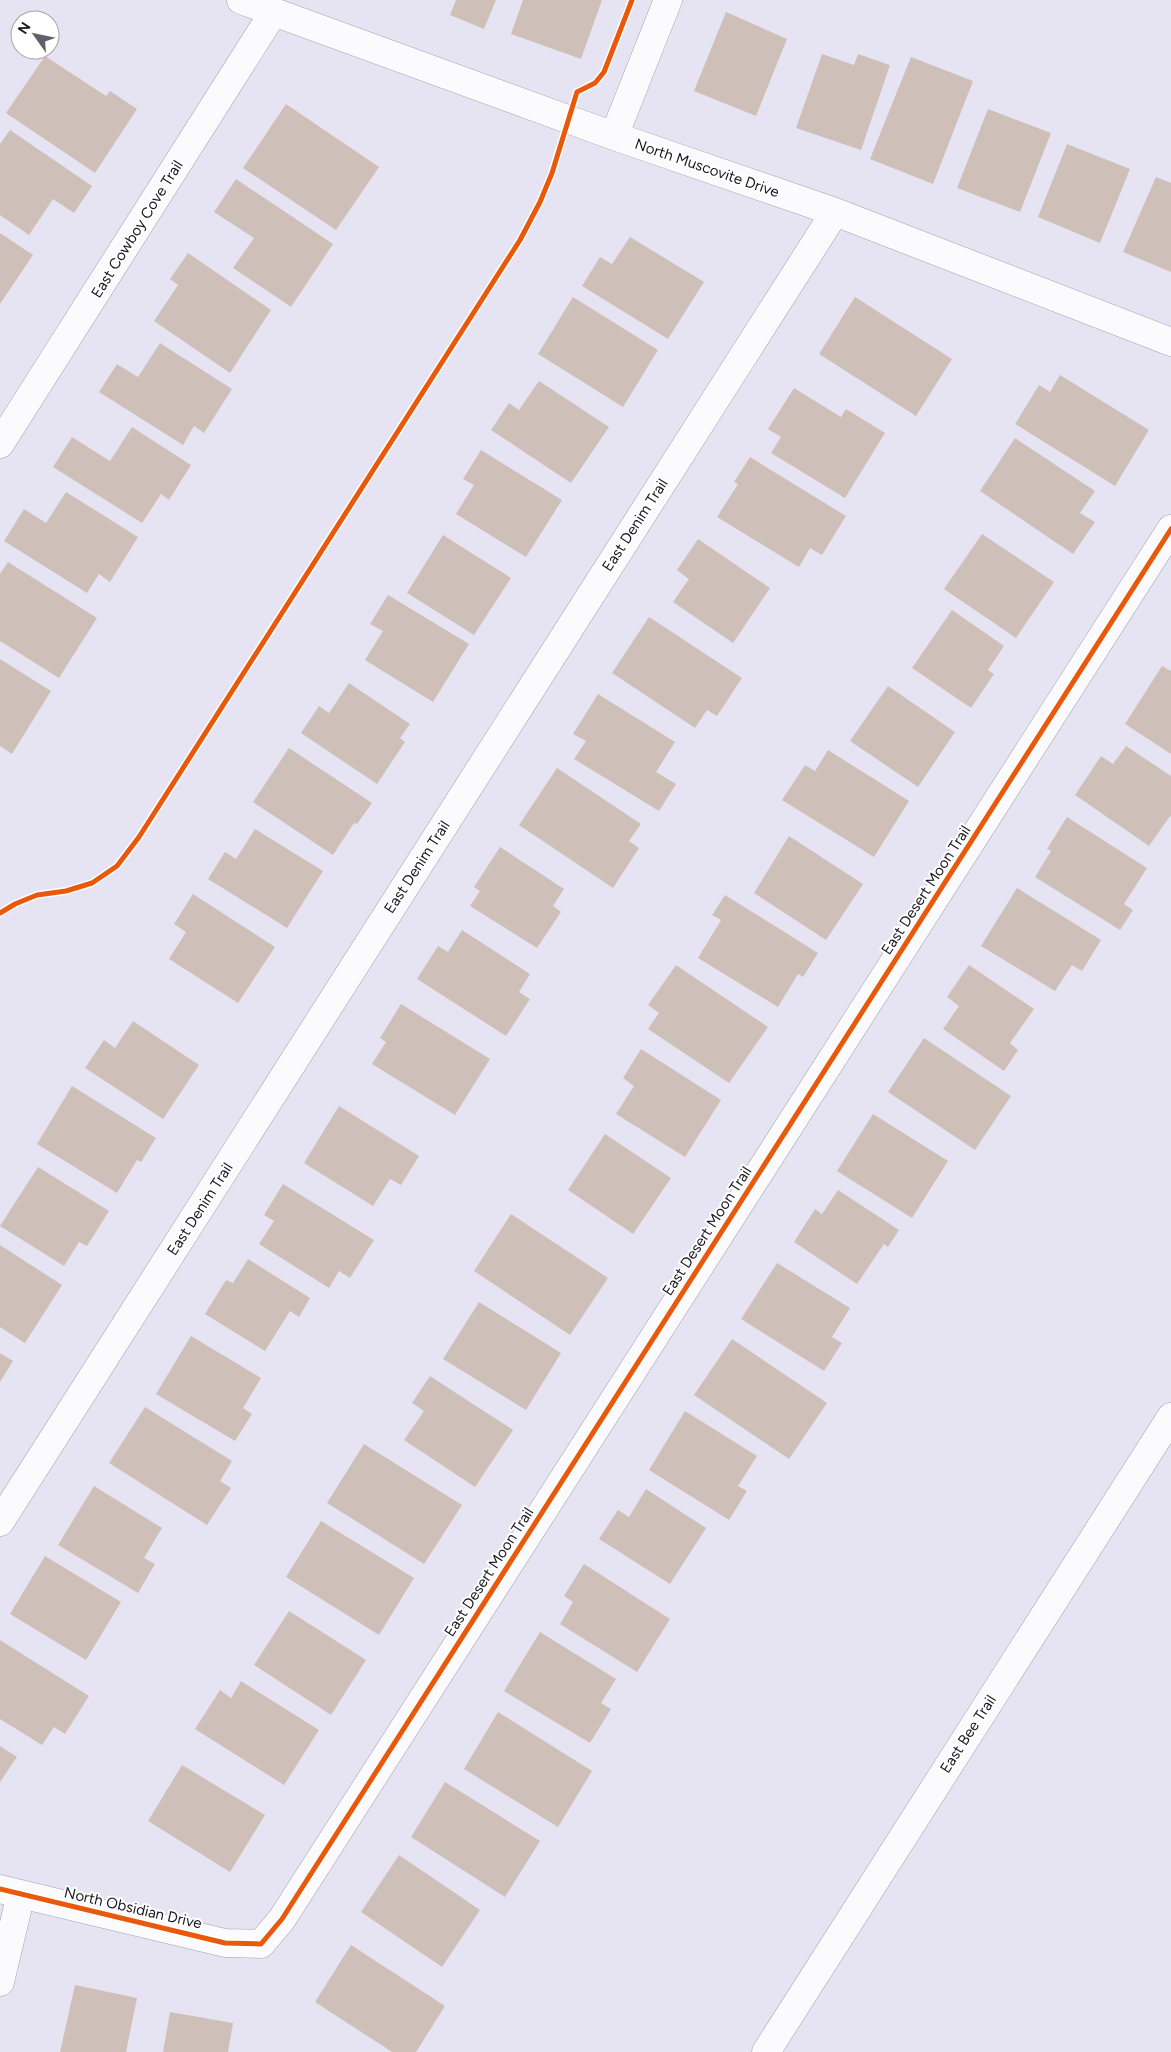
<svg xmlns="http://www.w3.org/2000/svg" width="1171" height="2052" font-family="Figtree,sans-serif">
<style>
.building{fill:#cec0b8}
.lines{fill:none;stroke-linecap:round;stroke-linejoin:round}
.minor-casing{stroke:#a2a0ac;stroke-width:29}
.minor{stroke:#fbfbfd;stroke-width:28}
.cycleway-casing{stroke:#fff;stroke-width:8}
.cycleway{stroke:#e8590c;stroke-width:5}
.labels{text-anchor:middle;stroke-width:4;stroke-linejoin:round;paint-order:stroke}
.street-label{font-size:15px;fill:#191821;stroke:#fff}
</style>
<rect width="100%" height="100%" fill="#e6e4f3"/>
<path class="building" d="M456,0h40l-12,29 -34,-14z
M523,0h79l-21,59 -70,-25z
M726,12l61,27 -31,77 -62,-25z
M822,54l32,11 4,-11 32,11 -29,85 -65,-22z
M45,56l61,40 4,-5 27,18 -42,64 -89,-60z
M911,57l62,24 -40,103 -63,-25z
M286,104l93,63 -43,63 -93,-62z
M988,109l63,24 -31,79 -63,-24z
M10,130l82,56 -18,27 -21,-14 -24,36 -29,-20v-71z
M1067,144l63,25 -30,74 -62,-26z
M1156,177l15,6v89l-48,-20z
M236,179l97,65 -42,63 -58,-39 21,-30 -40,-26z
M0,233l33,22 -33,49z
M630,237l74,45 -36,57 -86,-53 18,-29 12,7z
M188,253l83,57 -41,63 -76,-52 24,-36 -8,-6z
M573,297l85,53 -35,57 -85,-53z
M855,297l97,62 -36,57 -97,-62z
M160,343l72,46 -28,44 -10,-7 -11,19 -84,-53 18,-28 21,13z
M1060,375l89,55 -34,56 -100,-62 24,-39 11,7z
M539,381l70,46 -38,56 -80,-53 18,-27 10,7z
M794,388l47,29 5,-8 39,24 -40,65 -74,-45 10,-16 -13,-8z
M132,427l59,38 -22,35 -8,-6 -19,29 -89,-56 19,-30 38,24z
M1015,438l80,53 -15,22 15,9 -22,32 -93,-63z
M481,450l81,50 -36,57 -70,-43 18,-29 -11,-6z
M750,457l96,59 -24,39 -12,-7 -11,19 -82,-50 21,-33 -4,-2z
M66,492l72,45 -28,45 -11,-8 -12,19 -83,-52 20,-32 22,14z
M982,534l72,48 -38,56 -72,-49z
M443,535l68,43 -37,57 -67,-42z
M698,539l72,49 -37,55 -60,-41 16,-23 -12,-9z
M8,562l89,56 -38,60 -59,-37v-67z
M388,595l81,49 -36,58 -68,-42 18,-29 -13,-7z
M952,610l52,36 -16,24 6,4 -23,34 -59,-40z
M649,617l93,61 -25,38 -10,-6 -12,18 -83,-55z
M0,659l51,32 -39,63 -12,-8z
M1162,666l9,5v83l-46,-30z
M349,683l61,41 -10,14 5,4 -28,42 -76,-51 18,-27 10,7z
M888,686l67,46 -37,55 -68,-46z
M598,694l77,48 -19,30 20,12 -17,27 -85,-52 12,-18 -13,-7z
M1126,746l45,30v41l-1,-1 -21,30 -74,-51 26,-39 12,8z
M289,748l83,55 -15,21 -3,-1 -21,32 -80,-53z
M828,750l81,51 -35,56 -92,-57 23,-35 10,6z
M557,768l84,56 -12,17 10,7 -26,40 -94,-63z
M1067,817l80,51 -23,36 9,6 -13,20 -85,-53 16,-26 -4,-2z
M255,829l68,42 -36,57 -79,-49 17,-27 11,7z
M789,836l74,48 -37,56 -72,-47z
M500,847l64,42 -11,17 8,6 -24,36 -67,-42 10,-15 -6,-4z
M1017,888l84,52 -19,31 -10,-6 -17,26 -74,-45z
M193,894l82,53 -37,56 -69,-44 17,-27 -12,-8z
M725,895l93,58 -15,24 -5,-3 -20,33 -80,-49 23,-38 -9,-5z
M462,930l68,44 -11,18 11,7 -24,37 -89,-57 21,-33 10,6z
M676,965l92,62 -39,56 -81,-54 11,-16 -11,-8z
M969,965l65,44 -24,34 8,7 -14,21 -61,-42 16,-23 -12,-9z
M401,1004l89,55 -35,56 -83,-51 14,-22 -6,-4z
M133,1021l66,44 -36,54 -78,-51 19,-28 11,8z
M924,1038l87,58 -36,54 -87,-58z
M641,1049l80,51 -36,57 -69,-43 18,-28 -11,-8z
M72,1086l84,52 -15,24 -4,-2 -20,33 -80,-49z
M339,1106l80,50 -18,29 -11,-6 -17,27 -69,-43z
M873,1114l75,47 -36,57 -75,-47z
M605,1134l66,44 -38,56 -65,-44z
M38,1167l71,44 -22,35 -8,-4 -15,24 -64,-40z
M283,1184l91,56 -24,38 -11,-7 -10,17 -70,-44 15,-23 -10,-6z
M838,1190l61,40 -11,17 -4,-3 -27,40 -63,-42 21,-33 7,5z
M511,1214l97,64 -38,57 -96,-64z
M0,1245l62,40 -37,58 -25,-16z
M248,1259l62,39 -11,19 -9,-6 -25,40 -60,-37 21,-34 7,3z
M777,1263l73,45 -18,29 10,6 -18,28 -83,-52z
M479,1302l82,51 -35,57 -83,-51z
M191,1336l70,42 -18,30 9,6 -17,27 -79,-47z
M732,1339l95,64 -38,56 -95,-64z
M0,1353l13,8 -13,21z
M430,1376l83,54 -38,57 -71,-47 20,-29 -12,-8z
M145,1407l87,54 -12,20 11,7 -24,37 -98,-62z
M685,1411l72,45 -19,30 9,5 -18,29 -80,-50z
M364,1444l98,61 -38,59 -97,-61z
M94,1486l68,42 -18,30 11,6 -17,29 -80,-48z
M646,1489l60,39 -36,56 -71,-45 19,-29 11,7z
M321,1521l93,57 -35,57 -93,-58z
M45,1556l76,46 -35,58 -76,-46z
M584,1564l86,55 -33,53 -77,-48 13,-22 -9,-6z
M289,1611l77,49 -35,55 -77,-50z
M540,1632l76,47 -15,24 10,6 -21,34 -86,-52z
M0,1640l89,56 -24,38 -11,-7 -12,18 -42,-26z
M241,1681l78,49 -35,55 -89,-56 25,-39 11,8z
M498,1712l94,59 -34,56 -94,-58z
M0,1746l17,11 -17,25z
M182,1765l83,50 -35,57 -82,-51z
M445,1782l95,59 -35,56 -94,-60z
M399,1855l81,55 -38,57 -81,-55z
M351,1945l94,61 -29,46h-24l-77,-50z
M75,1985l62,13 -11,54h-66z
M170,2012l63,11 -5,29h-65z"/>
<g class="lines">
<defs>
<path id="minor" d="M241,0l373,136 221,76 336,130
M614,136l54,-136
M0,444l273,-431
M0,1522l835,-1310
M0,1889l225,54 36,1 21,-25 889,-1390
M0,1982l21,-88
M766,2052l405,-635"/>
</defs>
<use href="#minor" class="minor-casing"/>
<use href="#minor" class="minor"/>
<defs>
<path id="cycleway" d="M0,913l15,-9 22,-9 29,-4 26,-8 25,-17 22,-29 381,-597 20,-38 12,-29 25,-81 18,-9 9,-11 28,-72
M0,1889l225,54 36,1 21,-25 889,-1390"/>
</defs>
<use href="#cycleway" class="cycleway-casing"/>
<use href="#cycleway" class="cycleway"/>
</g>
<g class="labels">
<g class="street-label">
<text transform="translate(707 168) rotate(19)" y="5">North Muscovite Drive</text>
<text transform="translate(137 229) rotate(-58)" y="5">East Cowboy Cove Trail</text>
<text transform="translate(635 525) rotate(-57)" y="5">East Denim Trail</text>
<text transform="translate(417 867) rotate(-57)" y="5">East Denim Trail</text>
<text transform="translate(926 890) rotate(-57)" y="5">East Desert Moon Trail</text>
<text transform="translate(200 1209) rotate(-57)" y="5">East Denim Trail</text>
<text transform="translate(707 1231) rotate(-57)" y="5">East Desert Moon Trail</text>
<text transform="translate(489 1572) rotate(-57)" y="5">East Desert Moon Trail</text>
<text transform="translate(968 1734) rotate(-57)" y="5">East Bee Trail</text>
<text transform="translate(133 1908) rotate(13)" y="5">North Obsidian Drive</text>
</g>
</g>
<g transform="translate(35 35) rotate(303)"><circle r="24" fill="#ffffff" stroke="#a3a3a6"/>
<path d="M0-4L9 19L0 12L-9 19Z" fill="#615f6a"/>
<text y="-8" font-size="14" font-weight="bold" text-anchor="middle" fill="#191821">N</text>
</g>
</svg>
